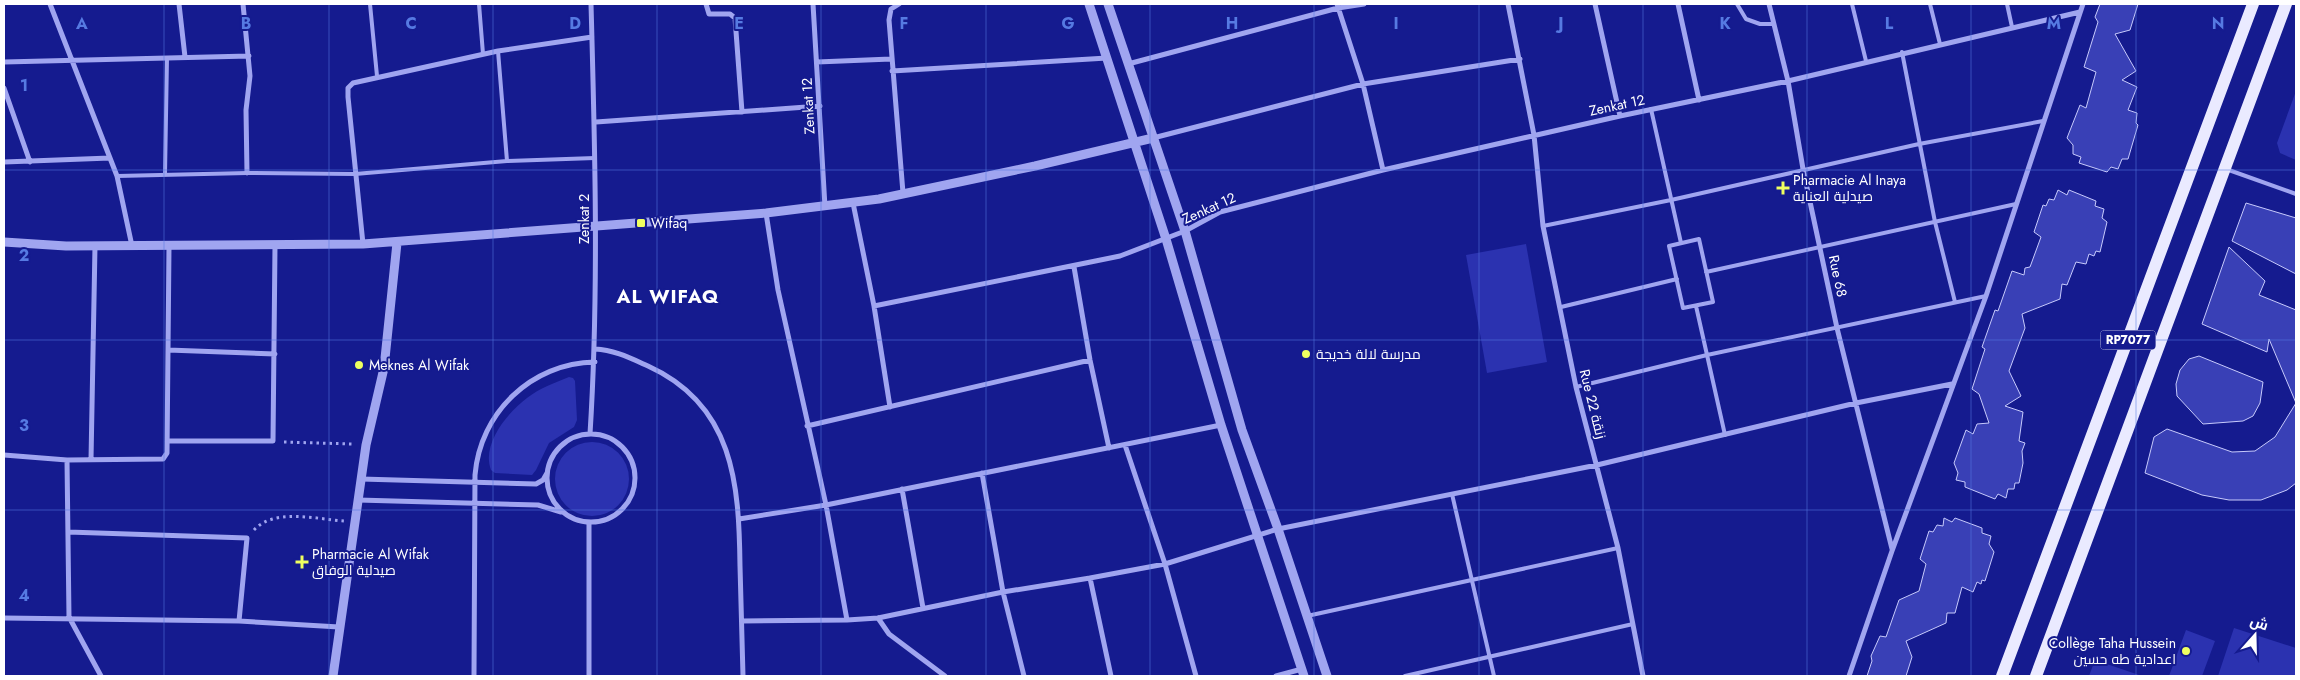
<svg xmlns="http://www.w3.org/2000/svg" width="2300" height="680" font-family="Jost,Cairo,sans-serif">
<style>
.green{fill:#2b32b0}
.building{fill:#3940b6;stroke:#c7cafc}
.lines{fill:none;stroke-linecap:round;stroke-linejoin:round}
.path{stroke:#a0a5f0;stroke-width:3;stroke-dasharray:2.5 4;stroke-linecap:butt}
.service{stroke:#a0a5f0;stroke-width:4}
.minor{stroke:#a0a5f0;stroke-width:5}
.tertiary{stroke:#a0a5f0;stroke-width:9}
.primary{stroke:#eaeaff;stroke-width:12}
.grid{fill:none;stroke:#567ae2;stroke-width:1;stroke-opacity:0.55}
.poi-dot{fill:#efff60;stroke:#151b8f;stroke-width:2}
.labels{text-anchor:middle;stroke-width:4;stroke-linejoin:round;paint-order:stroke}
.shield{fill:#151b8f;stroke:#b9bbdd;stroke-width:1}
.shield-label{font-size:12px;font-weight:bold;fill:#fff}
.street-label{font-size:14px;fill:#fff;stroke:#151b8f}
.poi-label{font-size:14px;fill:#fff;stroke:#151b8f;text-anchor:start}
.district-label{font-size:19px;font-weight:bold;letter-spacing:1px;fill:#fff;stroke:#151b8f}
.grid-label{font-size:16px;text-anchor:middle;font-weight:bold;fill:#567ae2;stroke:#151b8f;stroke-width:4;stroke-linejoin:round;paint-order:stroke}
</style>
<rect width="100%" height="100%" fill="#151b8f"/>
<path class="green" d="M2296,91v69l-16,-7 -3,-10z
M1526,244l21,118 -60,11 -21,-118z
M569,377l4,1 2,3 2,39 -3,7 -25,16 -13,27 -4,5 -37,-2 -4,-3c-10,-26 17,-58 36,-72 13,-10 27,-15 42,-21z
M555 479a37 37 0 1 1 74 0a37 37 0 1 1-74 0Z
M2234,628l62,20v28h-78z
M2186,630l29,11 -13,35h-33z
M2095,660l47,16h-53z"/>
<path class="building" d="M2100,4h38l-8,26 -15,4 21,37 -14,9 15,7 -9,23 9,3 -1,10 2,2 -10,34h-6l-4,10 -7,-2 -4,5 -28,-9 2,-6 -8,-3v-9l-6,-7 13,-33 6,3 10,-36 -12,-5 14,-45 -3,-5z
M2058,190l9,5 2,-5 27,11 -1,5 9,3 -2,9 5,4 -7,30 -4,-1 -2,5 -5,-2 -3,10 -10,-2 -9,23 -5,-1 -2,15 -38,15 3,14 -16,43 12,25 -16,10 18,6 -4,29 6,2 -3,8 1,12 -4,20h-4l-1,6h-6l-2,9 -8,-4 -3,5 -30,-12v-5l-9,-2 2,-7 -4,-10 12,-33 7,4 4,-10 12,-1 -10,-29 -7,-5 13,-40 -3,-2 13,-37 3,1 14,-40 12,4 1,-7 5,-1 11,-30 -7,-5 9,-27 3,1 3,-7 5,1z
M2246,203l50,15v56l-64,-33z
M2229,247l36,34 -6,14 37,15v173l-9,7 -26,10h-32l-27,-5 -57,-22 9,-36 13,-8 65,23 23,-1 20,-14 21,-34 -27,-64 -2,13 -65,-28z
M2199,356l64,26 -3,21 -7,13 -10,5 -40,3 -26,-28 -1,-12 4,-14 9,-11z
M1944,518l8,4 3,-4 27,10v5l9,3 -2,8 5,8 -9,29 -3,-1 -1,4 -4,-2 -4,10 -11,-5 -7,26h-8l-1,10 -40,18 6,16 -6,19h-39l5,-15 -1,-5 9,-20 6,1 13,-37 20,-9 7,-27 -6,-5 9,-28 4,1 4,-7 6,1z"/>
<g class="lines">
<path class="path" d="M284,442l68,2
M254,530c20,-22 62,-11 90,-9"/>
<path class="service" d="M370,4l7,72
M479,4l4,50
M1737,4l9,15 14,5h12
M1852,4l14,57
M1930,4l10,40
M2007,4l5,23
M498,51l9,110
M1902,52l33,170 20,80
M1651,109l30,134
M2226,169l70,25
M165,174l2,-116
M117,176l130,-3 108,1 152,-13 88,-3
M1543,226l128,-26 248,-56 124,-23
M1699,239l14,63 -30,6 -14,-62z
M1706,272l310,-68
M1696,306l29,129
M1561,307l116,-28
M1576,387l131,-32 279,-59
M1452,494l42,182
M1307,616l311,-68
M1405,676l228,-52"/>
<path class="minor" d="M50,4l67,172 15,70
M179,4l6,53
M243,4l7,72 -4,34 1,63
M706,4l3,10h21l5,4 7,94
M813,4l12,203
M899,4l-8,5 -2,11 14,173
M1337,4l26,80 20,86
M1508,4l26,131 9,91 33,161 42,161 25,128
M1595,4l25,112
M1678,4l21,96
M1769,4l19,77 15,88 34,159 55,221
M4,62l245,-6
M817,62l74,-3
M1128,64l210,-56 26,-4
M892,71l215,-13
M4,88l26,74
M596,122l224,-16
M1153,138l210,-54 157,-25
M4,162l106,-4
M853,203l21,103 16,101
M766,213l12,77 48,215 21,115
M363,244l-15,-147v-9l5,-5 145,-32 94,-14
M1074,267l16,93 19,88
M874,306l246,-50 65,-25 35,-19 163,-42 237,-54 168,-35 292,-69
M595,349c19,1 35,9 53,17 86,39 91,118 92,200 1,37 2,74 3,110
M168,350l107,4
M807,426l283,-66
M590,434c9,-143 5,-287 1,-430
M547 478a44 44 0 1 1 88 0a44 44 0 1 1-88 0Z
M167,441h106l2,-195
M1125,445l40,119 31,112
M4,455l63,5 96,-1 4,-6 2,-206
M67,460l2,157 32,59
M91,460l4,-214
M982,473l21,119 21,84
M361,479l175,5 7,-4 4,-7
M902,489l21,119
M358,500l180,5 23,7
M739,519l87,-14 395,-80
M589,522v154
M68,532l179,6 -8,83
M1090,578l21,98
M4,618l235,3 100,6
M878,618l11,16 56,42
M742,621l105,-1 31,-2 125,-26 87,-14 75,-14 113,-35 319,-64 259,-62 96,-19
M474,676l1,-201c5,-62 56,-112 120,-113
M1276,676l26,-7
M1849,676l43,-125 94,-255 97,-292"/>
<path class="tertiary" d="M1089,4l77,235 55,186 83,251
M1108,4l77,227 57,199 36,99 49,147
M4,242l62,4 297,-2 403,-31 113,-14 156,-33 118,-28
M333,676l33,-231 18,-77 13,-125"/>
<path class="primary" d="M2002,676l251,-672
M2036,676l250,-672"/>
</g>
<path class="grid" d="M164,4v672M329,4v672M493,4v672M657,4v672M821,4v672M986,4v672M1150,4v672M1314,4v672M1479,4v672M1643,4v672M1807,4v672M1971,4v672M2136,4v672M4,170h2292M4,340h2292M4,510h2292"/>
<g class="poi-dot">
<path d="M1780.5 180.5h5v5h5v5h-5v5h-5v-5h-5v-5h5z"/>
<rect x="636" y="218" width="10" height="10" rx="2.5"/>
<circle cx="1306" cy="354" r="5"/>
<circle cx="359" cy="365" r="5"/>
<path d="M299.5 554.5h5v5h5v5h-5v5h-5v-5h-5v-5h5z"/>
<circle cx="2186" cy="651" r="5"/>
</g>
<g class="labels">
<rect class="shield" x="2100.5" y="330.5" width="55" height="19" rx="4"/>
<g class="shield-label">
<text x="2128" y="344">RP7077</text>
</g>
<g class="street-label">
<text transform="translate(1617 105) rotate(-12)" y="5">Zenkat 12</text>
<text transform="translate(808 106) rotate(-93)" y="5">Zenkat 12</text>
<text transform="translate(1209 208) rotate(-24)" y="5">Zenkat 12</text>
<text transform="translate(584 219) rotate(-90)" y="5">Zenkat 2</text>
<text transform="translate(1838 276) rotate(78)" y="5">Rue 68</text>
<text transform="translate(1593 404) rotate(76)" y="5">Rue 22 زنقة</text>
</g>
<g class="poi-label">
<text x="1793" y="185">Pharmacie Al Inaya<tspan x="1793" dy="16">صيدلية العناية</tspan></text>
<text x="651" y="228">Wifaq</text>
<text x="1316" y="359">مدرسة لالة خديجة</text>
<text x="369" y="370">Meknes Al Wifak</text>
<text x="312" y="559">Pharmacie Al Wifak<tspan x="312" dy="16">صيدلية الوفاق</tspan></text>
<text x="2176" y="648" text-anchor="end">Collège Taha Hussein<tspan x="2176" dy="16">اعدادية طه حسين</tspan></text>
</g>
<g class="district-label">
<text x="668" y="303">AL WIFAQ</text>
</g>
</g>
<g class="grid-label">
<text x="82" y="29">A</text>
<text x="246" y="29">B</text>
<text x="411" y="29">C</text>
<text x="575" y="29">D</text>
<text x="739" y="29">E</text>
<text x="904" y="29">F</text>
<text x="1068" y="29">G</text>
<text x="1232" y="29">H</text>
<text x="1396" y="29">I</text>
<text x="1561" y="29">J</text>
<text x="1725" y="29">K</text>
<text x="1889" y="29">L</text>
<text x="2054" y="29">M</text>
<text x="2218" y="29">N</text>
<text x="24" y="91">1</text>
<text x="24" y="261">2</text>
<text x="24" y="431">3</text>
<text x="24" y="601">4</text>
</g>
<rect width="2300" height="680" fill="none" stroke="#ffffff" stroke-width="10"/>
<g transform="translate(2255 635) rotate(20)" stroke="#151b8f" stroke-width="4" paint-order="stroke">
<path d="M0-4L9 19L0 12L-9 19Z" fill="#ffffff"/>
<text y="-8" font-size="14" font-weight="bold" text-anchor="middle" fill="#ffffff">ش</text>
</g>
</svg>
